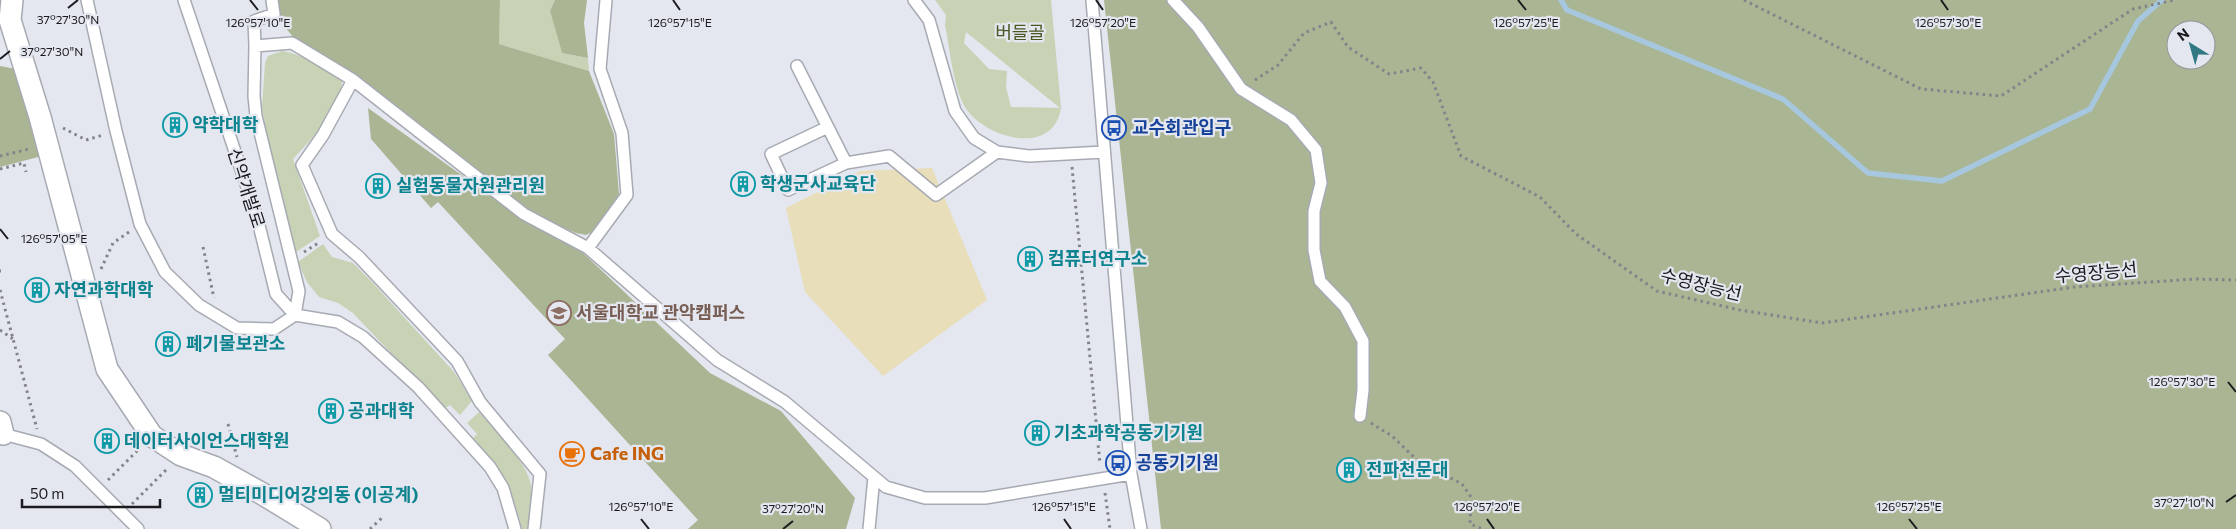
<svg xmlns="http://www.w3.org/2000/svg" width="2236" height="529" font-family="Commissioner,'Noto Sans KR',sans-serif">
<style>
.green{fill:#c8d2b5;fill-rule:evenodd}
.forest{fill:#a9b593;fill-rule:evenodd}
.sand{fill:#e8deb9}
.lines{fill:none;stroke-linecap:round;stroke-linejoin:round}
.stream{stroke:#a6c7de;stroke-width:5.5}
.lane-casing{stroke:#a7aab2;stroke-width:14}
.street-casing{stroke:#a7aab2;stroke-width:24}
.path{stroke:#828489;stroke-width:3;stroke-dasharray:2.5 4;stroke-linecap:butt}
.lane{stroke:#fff;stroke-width:11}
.street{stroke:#fff;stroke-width:21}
.ticks{fill:none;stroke:#1a1b1e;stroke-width:2}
.labels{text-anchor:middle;stroke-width:4.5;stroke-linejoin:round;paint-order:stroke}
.park-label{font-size:18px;fill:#4a5823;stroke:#e4e7ef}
.culture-label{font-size:18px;font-weight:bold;fill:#0d838f;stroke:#e4e7ef;text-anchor:start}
.transit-label{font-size:18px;font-weight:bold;fill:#164399;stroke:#e4e7ef;text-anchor:start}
.street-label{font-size:18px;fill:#1a1b1e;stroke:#e4e7ef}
.education-label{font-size:18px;font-weight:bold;fill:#785e54;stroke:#e4e7ef;text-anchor:start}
.food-label{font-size:18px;font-weight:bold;fill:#c56008;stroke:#e4e7ef;text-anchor:start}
.ticks-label{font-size:12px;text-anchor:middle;fill:#1a1b1e;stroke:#e4e7ef;stroke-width:4.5;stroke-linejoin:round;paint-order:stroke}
</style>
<rect width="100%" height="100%" fill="#e4e7ef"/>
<path class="green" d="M500,0h55l-5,11 12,42 26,5 1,13 -90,-27z
M935,0h116l10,108c-8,50 -77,30 -96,-1 -12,-21 -15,-58 -20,-82l1,-10zM966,32l94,76 -49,-1 -5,-20 1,-16 -18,-2 -25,-26z
M282,51c23,4 40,16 60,28 1,28 -31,61 -49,80l27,77 -24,16 -25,-92 -9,-52 3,-45 3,-7z
M323,244l9,13 21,6 19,19 82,90 18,29 -12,14 -10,-10 -6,4 -91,-96 -15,-10 -19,-6 -12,-15 -9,-20z
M479,412c15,18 49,50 52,74 1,14 -1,29 -4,43h-5c-8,-36 -24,-64 -49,-91l4,-4 -10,-11z"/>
<path class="forest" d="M276,0h224l-1,44 90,27 25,63 5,60 -25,37 -8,4 -10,-2 -39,-17 -162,-122 -81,-56 -15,-18z
M555,0h32l-3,23 4,35 -26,-5 -12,-42z
M1104,0h1132v529h-1075zM2176,30h30v30h-30z
M0,66l16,3 26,87 -42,11z
M368,108l155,111 58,32 129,122 71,38 74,87 -9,31h-158l10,-9 -150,-165 17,-16 -127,-137 -7,6 -60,-69z"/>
<path class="sand" d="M932,168l55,132 -104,76 -78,-84 -19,-84 74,-37z"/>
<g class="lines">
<path class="stream" d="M1561,0l6,10 216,89 85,74 74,8 148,-72 48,-88 24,-21"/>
<defs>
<path id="lane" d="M87,0l29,131 24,93 25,48 34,33 38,23 37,1 21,-14 43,7 25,15 55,50 72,80 13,21 12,41
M184,0l73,217 19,77 19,21
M914,0l15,20 26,91 19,27 23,14 32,4 75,-4
M1092,0l39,474 10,55
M1173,0l25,27 43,62 50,31 25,30 5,33 -7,28v39l6,31 25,26 18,34v49l-3,26
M255,46l-1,-25 20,-7 -2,-14
M797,66l49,97
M353,80l-30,55 -21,30 30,69 27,23 98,104 23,41 60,72 -6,55
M828,127l-57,27 17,36 58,-27 43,-7 47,39 61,-43
M588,248l39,-53 -5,-62 -22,-64 6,-69
M295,315l4,-24 -43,-175 -2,-20 1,-50 37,-3 61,37 171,134 64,34 129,112 68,42 101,85 39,11h60l146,-24
M0,437l3,-3 38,10 34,22 63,63
M869,529l5,-52"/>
<path id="street" d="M12,0l-2,20 30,97 67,252 45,67 29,19 33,12 47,26 59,36
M0,422l3,12"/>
</defs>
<use href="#lane" class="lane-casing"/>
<use href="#street" class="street-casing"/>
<path class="path" d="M1744,0l177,89 80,7 132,-87 42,-9
M1255,80l23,-15 26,-32 27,-11 17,25 41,27 32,-6 12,14 28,74 79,41 36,37 81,57 83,19 82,13 252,-36 122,-8 40,1
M63,128l23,12 17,-5
M0,156l29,-7
M1072,167l28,297
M0,169l24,-6 2,9
M203,247l11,51
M304,252l16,-10
M101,269l12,-26 16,-11
M0,271h1
M0,290l37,139
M0,330l13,9
M1371,423l21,13 26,25 44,23 9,13 -1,27 13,5
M228,424l9,33
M108,480l31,-31
M1105,493l5,36
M132,504l36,-36
M370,529l14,-13"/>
<use href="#lane" class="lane"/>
<use href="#street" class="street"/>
</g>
<path class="ticks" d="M250,0l8,10M673,0l7,10M1096,0l7,10M1518,0l8,10M1941,0l7,10M68,8l10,-8M0,59l10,-8M0,229l8,10M2228,382l8,10M2226,502l10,-7M641,519l8,10M1064,519l7,10M1487,519l7,10M1909,519l8,10M783,529l10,-8"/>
<defs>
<symbol id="building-ring" viewBox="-11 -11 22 22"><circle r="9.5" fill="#e4e7ef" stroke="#0f9aa8" stroke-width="1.5"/><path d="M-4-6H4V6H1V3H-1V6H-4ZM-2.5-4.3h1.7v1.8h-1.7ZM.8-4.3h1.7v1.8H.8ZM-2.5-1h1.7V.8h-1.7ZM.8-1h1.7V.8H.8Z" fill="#0f9aa8"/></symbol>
<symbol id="bus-ring" viewBox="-11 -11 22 22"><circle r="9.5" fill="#e4e7ef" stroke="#1a4fb4" stroke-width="1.5"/><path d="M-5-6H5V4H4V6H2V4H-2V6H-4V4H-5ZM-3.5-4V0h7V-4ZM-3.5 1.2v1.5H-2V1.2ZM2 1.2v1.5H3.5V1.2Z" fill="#1a4fb4"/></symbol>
<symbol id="university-ring" viewBox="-11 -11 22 22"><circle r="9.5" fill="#e4e7ef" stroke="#8d6e63" stroke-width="1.5"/><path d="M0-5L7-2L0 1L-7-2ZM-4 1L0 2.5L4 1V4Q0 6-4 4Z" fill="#8d6e63"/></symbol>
<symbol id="cafe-ring" viewBox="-11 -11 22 22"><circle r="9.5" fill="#e4e7ef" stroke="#e8710a" stroke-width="1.5"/><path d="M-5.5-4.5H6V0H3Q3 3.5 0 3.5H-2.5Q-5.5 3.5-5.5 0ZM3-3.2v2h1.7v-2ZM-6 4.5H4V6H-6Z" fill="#e8710a"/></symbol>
</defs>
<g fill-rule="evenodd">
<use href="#building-ring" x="161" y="111" width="28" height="28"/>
<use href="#bus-ring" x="1100" y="114" width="28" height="28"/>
<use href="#building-ring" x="729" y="170" width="28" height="28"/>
<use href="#building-ring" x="364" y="172" width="28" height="28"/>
<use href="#building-ring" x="1016" y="245" width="28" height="28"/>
<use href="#building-ring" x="23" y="276" width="28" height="28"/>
<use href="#university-ring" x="545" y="299" width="28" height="28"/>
<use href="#building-ring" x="154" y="330" width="28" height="28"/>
<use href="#building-ring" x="317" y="397" width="28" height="28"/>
<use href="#building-ring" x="1023" y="419" width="28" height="28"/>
<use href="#building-ring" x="93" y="427" width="28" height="28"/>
<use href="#cafe-ring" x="558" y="440" width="28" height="28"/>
<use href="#bus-ring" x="1104" y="449" width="28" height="28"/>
<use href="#building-ring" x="1335" y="456" width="28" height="28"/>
<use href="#building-ring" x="186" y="481" width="28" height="28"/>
</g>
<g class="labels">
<g class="park-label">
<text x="1020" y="39">버들골</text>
</g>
<g class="culture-label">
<text x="192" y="131">약학대학</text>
<text x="760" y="190">학생군사교육단</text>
<text x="396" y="192">실험동물자원관리원</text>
<text x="1048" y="265">컴퓨터연구소</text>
<text x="54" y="296">자연과학대학</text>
<text x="186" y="350">폐기물보관소</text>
<text x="348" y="417">공과대학</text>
<text x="1054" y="439">기초과학공동기기원</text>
<text x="124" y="447">데이터사이언스대학원</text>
<text x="1366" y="476">전파천문대</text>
<text x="218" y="501">멀티미디어강의동 (이공계)</text>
</g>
<g class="transit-label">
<text x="1132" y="134">교수회관입구</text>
<text x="1136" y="469">공동기기원</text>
</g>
<g class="street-label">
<text transform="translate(246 188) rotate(72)" y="6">신약개발로</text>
<text transform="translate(2096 273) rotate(-5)" y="6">수영장능선</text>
<text transform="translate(1701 285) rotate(14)" y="6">수영장능선</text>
</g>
<g class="education-label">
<text x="576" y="319">서울대학교 관악캠퍼스</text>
</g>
<g class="food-label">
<text x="590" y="460">Cafe ING</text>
</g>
</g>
<g class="ticks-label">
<text x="68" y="24">37°27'30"N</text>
<text x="258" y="27">126°57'10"E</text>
<text x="680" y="27">126°57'15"E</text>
<text x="1103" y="27">126°57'20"E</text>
<text x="1526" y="27">126°57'25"E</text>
<text x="1948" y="27">126°57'30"E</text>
<text x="52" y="56">37°27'30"N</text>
<text x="54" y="243">126°57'05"E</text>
<text x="2182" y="386">126°57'30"E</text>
<text x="2184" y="507">37°27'10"N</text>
<text x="641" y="511">126°57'10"E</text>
<text x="1064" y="511">126°57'15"E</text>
<text x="1487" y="511">126°57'20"E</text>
<text x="1909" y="511">126°57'25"E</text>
<text x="793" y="513">37°27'20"N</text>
</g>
<g transform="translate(2191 45) rotate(323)"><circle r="24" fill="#e4e7ef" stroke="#93959b"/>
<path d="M0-4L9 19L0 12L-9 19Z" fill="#317883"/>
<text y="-8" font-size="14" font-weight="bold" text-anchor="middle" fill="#1a1b1e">N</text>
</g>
<path d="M22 499v8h138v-8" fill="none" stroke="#1a1b1e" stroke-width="2.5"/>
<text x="30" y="499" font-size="15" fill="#1a1b1e" stroke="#e4e7ef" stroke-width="4" paint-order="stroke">50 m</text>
</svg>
